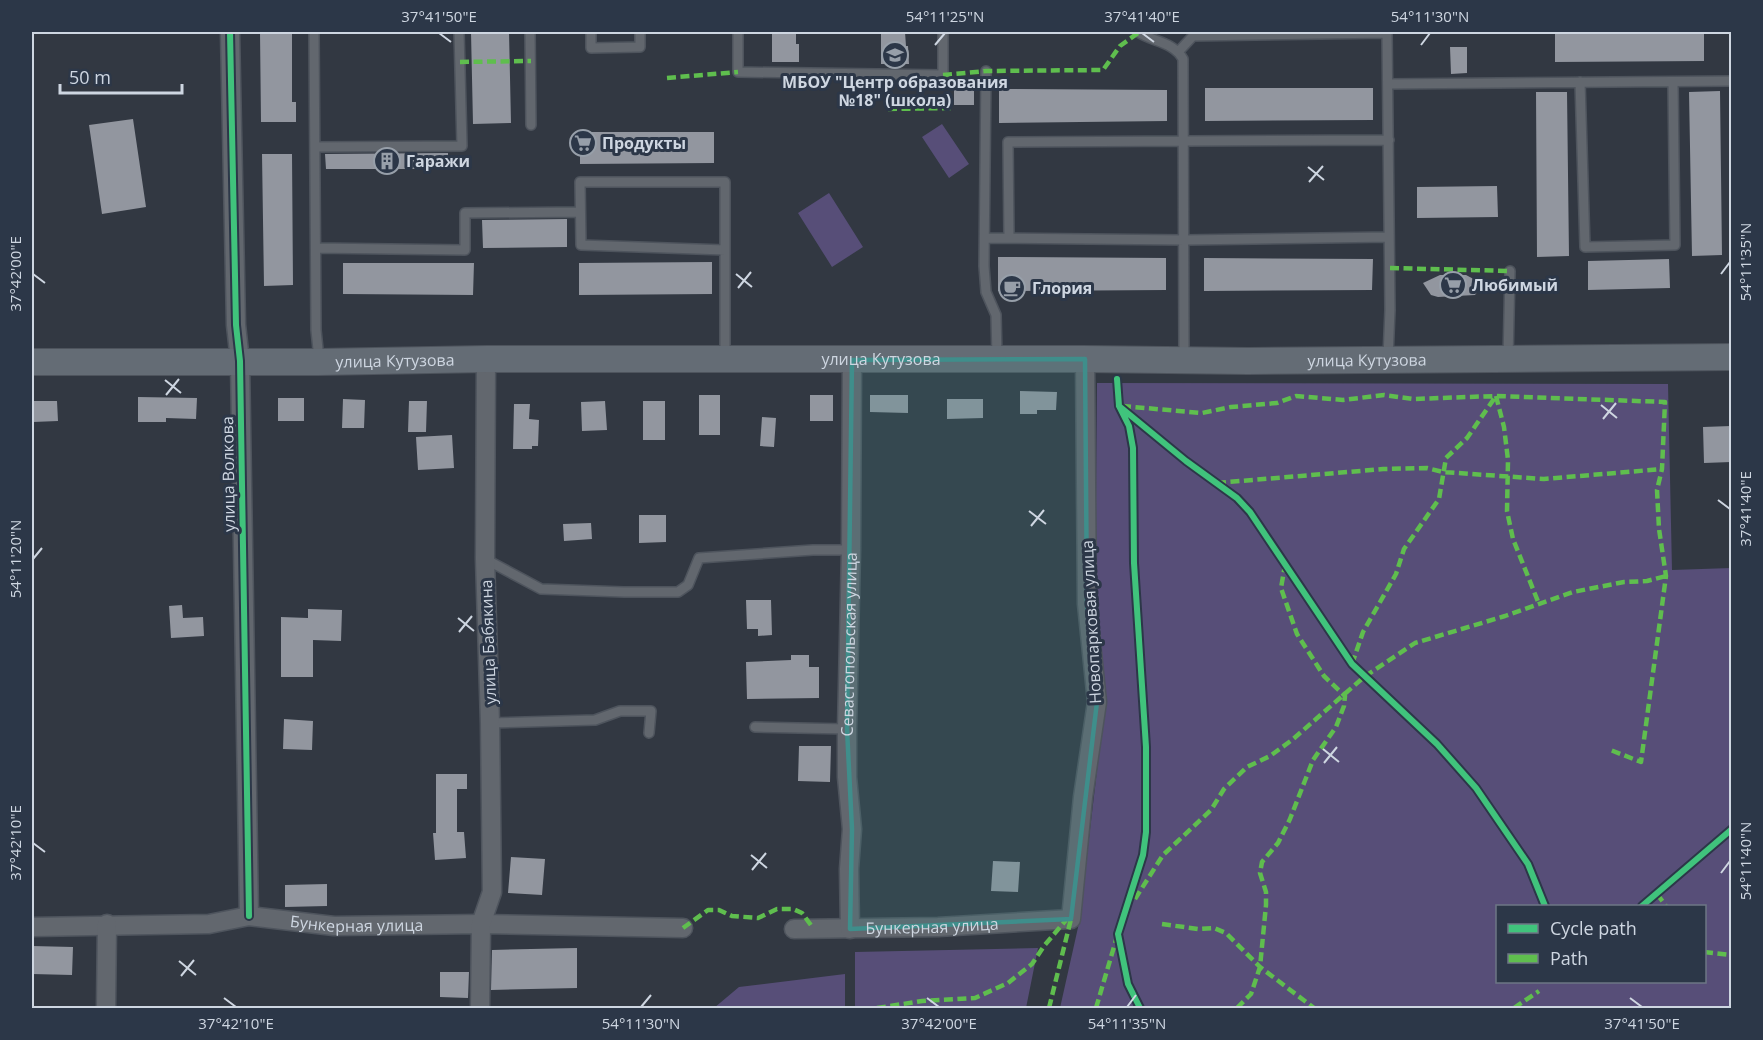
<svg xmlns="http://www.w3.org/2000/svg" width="1763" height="1040" font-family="'Open Sans',sans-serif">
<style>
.green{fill:#574e78;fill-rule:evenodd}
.building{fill:#92969f}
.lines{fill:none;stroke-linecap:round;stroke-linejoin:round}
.lane-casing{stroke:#4e545d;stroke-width:12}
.street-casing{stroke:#4e545d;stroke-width:21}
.secondary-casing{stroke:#4e545d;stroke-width:28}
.lane{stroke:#62676e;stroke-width:9}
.street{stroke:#62676e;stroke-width:18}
.secondary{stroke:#646c75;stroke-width:26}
.quiet{stroke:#5fbe4e;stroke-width:4.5;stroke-dasharray:9 4.5;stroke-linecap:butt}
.cycleway-casing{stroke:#2c3748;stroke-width:10}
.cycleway{stroke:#40c37c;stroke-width:6}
.marked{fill:#3f8e8b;fill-opacity:0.2;stroke:#3f8e8b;stroke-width:4.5;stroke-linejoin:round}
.ticks{fill:none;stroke:#ced6e1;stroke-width:2}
.labels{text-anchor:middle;stroke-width:6;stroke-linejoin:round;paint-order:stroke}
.poi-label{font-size:16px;font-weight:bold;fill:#ced6e1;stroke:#2c3748;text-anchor:start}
.street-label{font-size:16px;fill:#ced6e1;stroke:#2c3748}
.neatline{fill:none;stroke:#ced6e1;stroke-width:2}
.ticks-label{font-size:15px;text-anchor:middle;fill:#ced6e1}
</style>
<rect width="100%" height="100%" fill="#323842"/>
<path class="green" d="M942,124l27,40 -20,14 -27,-41z
M829,193l34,54 -31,20 -34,-54z
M1097,383l571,1 4,186 59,-2v440h-671l19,-85 27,-229 -11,-85zM1498,906h206v76h-206z
M1038,948l-12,60h-171v-56z
M845,974v34h-131l25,-21z"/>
<path class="building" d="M260,32h32v70h4v20h-35z
M471,32h38l2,91 -38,1z
M772,32h24v12h3v18h-27z
M881,32h24l1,14h2l1,18h-28z
M1555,32h149v29l-149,1z
M1450,47h17v26l-16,1z
M954,86h20v19h-20z
M1205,88h168v32l-168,1z
M999,89l168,1v31l-168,2z
M1720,91l2,164 -30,1 -3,-164z
M1536,92h31l2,164 -32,1z
M133,119l13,88 -44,7 -13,-89z
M580,132h134v31l-134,1z
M448,153v16h-122l-1,-15z
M262,154h30l1,131 -29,1z
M1497,186l1,31 -81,1v-31z
M567,219v28l-84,1 -1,-28z
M998,257l168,1v32l-168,1z
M1204,258l169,1 -1,31 -168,1z
M1669,259l1,29 -82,2v-29z
M712,262v32l-133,1v-32z
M343,263h131l-1,32 -130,-1z
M1440,275h26l17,9 -8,11 -37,2 -7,-2 -8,-12z
M1020,391l37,1 -1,18h-19v4h-17z
M699,395h21v40h-21z
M810,395h23v26h-23z
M870,395h38v18l-38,-1z
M138,397l59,1 -1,21 -30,-1v4h-28z
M278,398h26v23h-26z
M343,399l22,1 -1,28h-22z
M947,399h36v19l-36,1z
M33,401h24l1,20 -25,1z
M409,401h18l-1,31h-18z
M605,401l2,29 -25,1 -1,-29z
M643,401h22v39h-22z
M514,404h16l-1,15 10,1 -1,26h-6v3h-19z
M762,417l14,1 -2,29 -14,-1z
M1731,426v36l-27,1 -1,-36z
M452,435l2,33 -36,2 -2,-33z
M639,515h27v27l-27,1z
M591,523l1,16 -28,2 -1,-17z
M746,600h25l1,35 -14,1v-7h-11z
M182,605l1,13 20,-1 1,19 -33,2 -2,-32z
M308,609l34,1 -1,31 -28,-1v37h-32v-60l27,1z
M791,655h18v12h10v31l-72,1 -1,-37 45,-2z
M284,719l29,2 -1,29 -29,-1z
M799,746h32l-1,36 -32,-1z
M436,774h31v15h-10v43h7l2,26 -31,2 -2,-27h3z
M511,857l34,2 -3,36 -34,-2z
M993,861l27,1 -2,30 -27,-1z
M327,884v22l-42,1v-22z
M32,946l41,1 -1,28 -40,-1z
M577,948v40l-86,2 1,-40z
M440,972h29l-1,26 -28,-1z"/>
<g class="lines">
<defs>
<path id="lane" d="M314,32l2,298 3,29
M530,32l1,93
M591,32v16l49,-1v-15
M738,32v40l205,3v-43
M1138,32c15,10 36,10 45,27l1,300
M1387,32l3,278 -2,47
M1179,51l14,-15 194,-3
M986,71l-2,195 2,26 10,23 1,43
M1580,82l5,165 90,-2 -2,-163
M1388,84l344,-3
M315,147l147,-1 -3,-114
M985,238l200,2 204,-3
M1009,238l-1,-96 381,-2
M316,248l149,2v-37l115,-1
M725,250l-144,-5 -1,-63h145v175
M1508,359l2,-88
M485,559l56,30 83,3h54l10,-7 11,-27 114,-8h38
M490,723l105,-3 25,-9h31l-2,22
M755,727l92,2"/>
<g id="street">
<path d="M230,32l6,293 4,36 9,555"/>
<path id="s1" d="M32,927l177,-3 40,-8 85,10 147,-2 202,4"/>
<path id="s2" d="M794,929l144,-2 133,-8 12,-122 14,-95 -10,-98 -2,-245"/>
<path id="s3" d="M850,929l-1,-60 3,-40 -5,-52v-48l4,-179 1,-190"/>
<path d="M106,1008l1,-84"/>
<path d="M480,1008l1,-84 11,-32 -2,-169 -5,-164 1,-200"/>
</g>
<g id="secondary">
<path id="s4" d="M32,362h287l167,-3h599l163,2 484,-4"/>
</g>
</defs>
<use href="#lane" class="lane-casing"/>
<use href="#street" class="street-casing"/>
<use href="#secondary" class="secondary-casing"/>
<use href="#lane" class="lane"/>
<use href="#street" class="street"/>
<use href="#secondary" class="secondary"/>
<path class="quiet" d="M460,62l71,-1
M943,75l43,-4 117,-1 17,-24 18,-13
M667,78l71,-6
M888,109l63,-1
M1390,268l120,3
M1496,396l8,31 4,33 -1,51 6,28 26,65
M1122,406l80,7 29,-6 46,-4 19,-7 47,4 41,-5 29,4 83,-3 169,6 -3,67 -5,21 2,39 7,47 -25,186 -33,-13
M1217,483l166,-14 44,-1 16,4 101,7 118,-10
M1352,664l11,-32 33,-58 8,-25 35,-50 7,-41 21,-20 29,-42
M1657,894l9,12
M1135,899l28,-44 48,-45 13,-21 23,-22 23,-11 22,-16 72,-63 51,-34 90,-27 68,-24 51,-10 23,-1 19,-5
M1162,924l36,5 16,-1 12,5 34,34 54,41
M683,928l25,-18h11l13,6 26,2 19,-9h16l9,4 11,15
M1704,952l28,3
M877,1008l45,-7 53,-3 33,-15 24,-19 12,-18 22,-26
M1049,1008l22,-89
M1096,1008l20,-68
M1237,1008l14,-14 9,-27 6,-62v-13l-6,-19 2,-11 16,-19 12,-24 23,-59 23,-33 8,-21 1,-10 -21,-20 -27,-42 -16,-46 4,-23
M1514,1008l25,-17"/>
<defs>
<path id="cycleway" d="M230,32l6,293 4,36 9,555
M1117,379l2,27 10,20 4,22 1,115 12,184v85l-3,23 -25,79 10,50 12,24
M1119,406l67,55 51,37 13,14 102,152 85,80 39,44 52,76 17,42
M1642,906l90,-77"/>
</defs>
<use href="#cycleway" class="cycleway-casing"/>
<use href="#cycleway" class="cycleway"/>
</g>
<path class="marked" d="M1085,359l2,245 10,98 -26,217 -221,10 2,-100 -5,-100 5,-369z"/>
<path class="ticks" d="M439,33l12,9M1142,33l12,9M935,45l10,-12M1421,45l9,-12M1308,167l16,13M1309,182l14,-16M33,274l12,9M736,274l16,13M1721,274l9,-12M738,288l13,-16M165,380l16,13M166,395l13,-16M1601,405l16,13M1603,419l13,-16M1718,500l12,9M1029,511l17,13M1031,526l13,-16M33,559l9,-11M458,618l16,13M459,632l13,-16M1323,749l16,13M1324,763l13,-16M33,843l12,9M751,855l16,13M752,870l14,-17M1721,873l9,-12M179,961l17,14M181,976l13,-16M224,998l12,9M927,998l12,9M1630,998l12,9M641,1007l10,-12M1127,1007l9,-12"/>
<defs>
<symbol id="school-ring" viewBox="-11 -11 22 22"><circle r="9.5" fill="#2c3748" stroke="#979fa9" stroke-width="1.5"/><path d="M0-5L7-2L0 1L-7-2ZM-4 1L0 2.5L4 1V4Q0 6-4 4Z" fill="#979fa9"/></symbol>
<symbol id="supermarket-ring" viewBox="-11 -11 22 22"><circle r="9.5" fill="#2c3748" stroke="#979fa9" stroke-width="1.5"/><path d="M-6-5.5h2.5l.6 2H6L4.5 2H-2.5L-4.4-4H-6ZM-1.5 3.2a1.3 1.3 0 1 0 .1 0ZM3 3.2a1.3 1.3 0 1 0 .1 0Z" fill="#979fa9"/></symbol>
<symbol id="building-ring" viewBox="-11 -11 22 22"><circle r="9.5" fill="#2c3748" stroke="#979fa9" stroke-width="1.5"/><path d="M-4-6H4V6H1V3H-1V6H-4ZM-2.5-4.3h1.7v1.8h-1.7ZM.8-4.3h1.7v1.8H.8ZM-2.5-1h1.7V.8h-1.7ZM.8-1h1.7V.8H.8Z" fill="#979fa9"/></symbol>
<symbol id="cafe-ring" viewBox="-11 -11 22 22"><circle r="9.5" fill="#2c3748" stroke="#979fa9" stroke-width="1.5"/><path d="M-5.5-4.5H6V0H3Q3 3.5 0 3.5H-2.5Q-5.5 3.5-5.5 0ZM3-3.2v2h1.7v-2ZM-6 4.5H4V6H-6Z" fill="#979fa9"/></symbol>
</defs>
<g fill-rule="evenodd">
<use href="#school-ring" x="880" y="40" width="30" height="30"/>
<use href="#supermarket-ring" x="568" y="128" width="30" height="30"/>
<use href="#building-ring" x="372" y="146" width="30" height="30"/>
<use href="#supermarket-ring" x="1438" y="270" width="30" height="30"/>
<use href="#cafe-ring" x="997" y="273" width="30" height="30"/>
</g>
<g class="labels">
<g class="poi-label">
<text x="895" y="88" text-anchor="middle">МБОУ "Центр образования<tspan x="895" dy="18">№18" (школа)</tspan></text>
<text x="602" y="149">Продукты</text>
<text x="406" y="167">Гаражи</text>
<text x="1472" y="291">Любимый</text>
<text x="1032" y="294">Глория</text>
</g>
<g class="street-label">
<text dy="6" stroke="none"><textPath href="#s4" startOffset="849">улица Кутузова</textPath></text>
<text dy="6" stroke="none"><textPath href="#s4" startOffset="1335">улица Кутузова</textPath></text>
<text dy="6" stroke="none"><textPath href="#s4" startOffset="363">улица Кутузова</textPath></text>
<text transform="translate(228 474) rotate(-91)" y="6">улица Волкова</text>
<text transform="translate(1091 622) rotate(-93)" y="6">Новопарковая улица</text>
<text transform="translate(488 642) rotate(-92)" y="6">улица Бабякина</text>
<text dy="6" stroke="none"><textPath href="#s3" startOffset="285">Севастопольская улица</textPath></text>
<text dy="6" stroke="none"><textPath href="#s1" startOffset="326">Бункерная улица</textPath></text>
<text dy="6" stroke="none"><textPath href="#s2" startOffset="138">Бункерная улица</textPath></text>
</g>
</g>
<rect width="1763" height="1040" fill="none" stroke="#2c3748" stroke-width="66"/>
<rect x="1496" y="905" width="210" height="78" fill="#2c3748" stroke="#6d7785" stroke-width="1.5"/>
<rect x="1508" y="924" width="30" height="9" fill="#40c37c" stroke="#6d7785" stroke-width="1.5"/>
<text x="1550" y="935" font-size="18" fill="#ced6e1">Cycle path</text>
<rect x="1508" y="954" width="30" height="9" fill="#5fbe4e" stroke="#6d7785" stroke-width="1.5"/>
<text x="1550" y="965" font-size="18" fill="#ced6e1">Path</text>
<path d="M60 84v9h122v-9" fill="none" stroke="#ced6e1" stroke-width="3"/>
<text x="69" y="84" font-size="18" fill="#ced6e1" stroke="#2c3748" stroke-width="4.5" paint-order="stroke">50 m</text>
<rect x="33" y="33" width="1697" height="974" class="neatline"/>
<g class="ticks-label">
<text x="439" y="22">37°41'50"E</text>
<text x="945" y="22">54°11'25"N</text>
<text x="1142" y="22">37°41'40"E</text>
<text x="1430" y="22">54°11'30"N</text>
<text transform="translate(1746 262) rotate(-90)" y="5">54°11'35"N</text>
<text transform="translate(16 274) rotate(-90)" y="5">37°42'00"E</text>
<text transform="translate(1746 509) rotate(-90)" y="5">37°41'40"E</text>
<text transform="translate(16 559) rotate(-90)" y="5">54°11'20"N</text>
<text transform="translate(16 843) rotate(-90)" y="5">37°42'10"E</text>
<text transform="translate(1746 861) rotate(-90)" y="5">54°11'40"N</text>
<text x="236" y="1029">37°42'10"E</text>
<text x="641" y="1029">54°11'30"N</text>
<text x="939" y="1029">37°42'00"E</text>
<text x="1127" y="1029">54°11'35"N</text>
<text x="1642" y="1029">37°41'50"E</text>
</g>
</svg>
